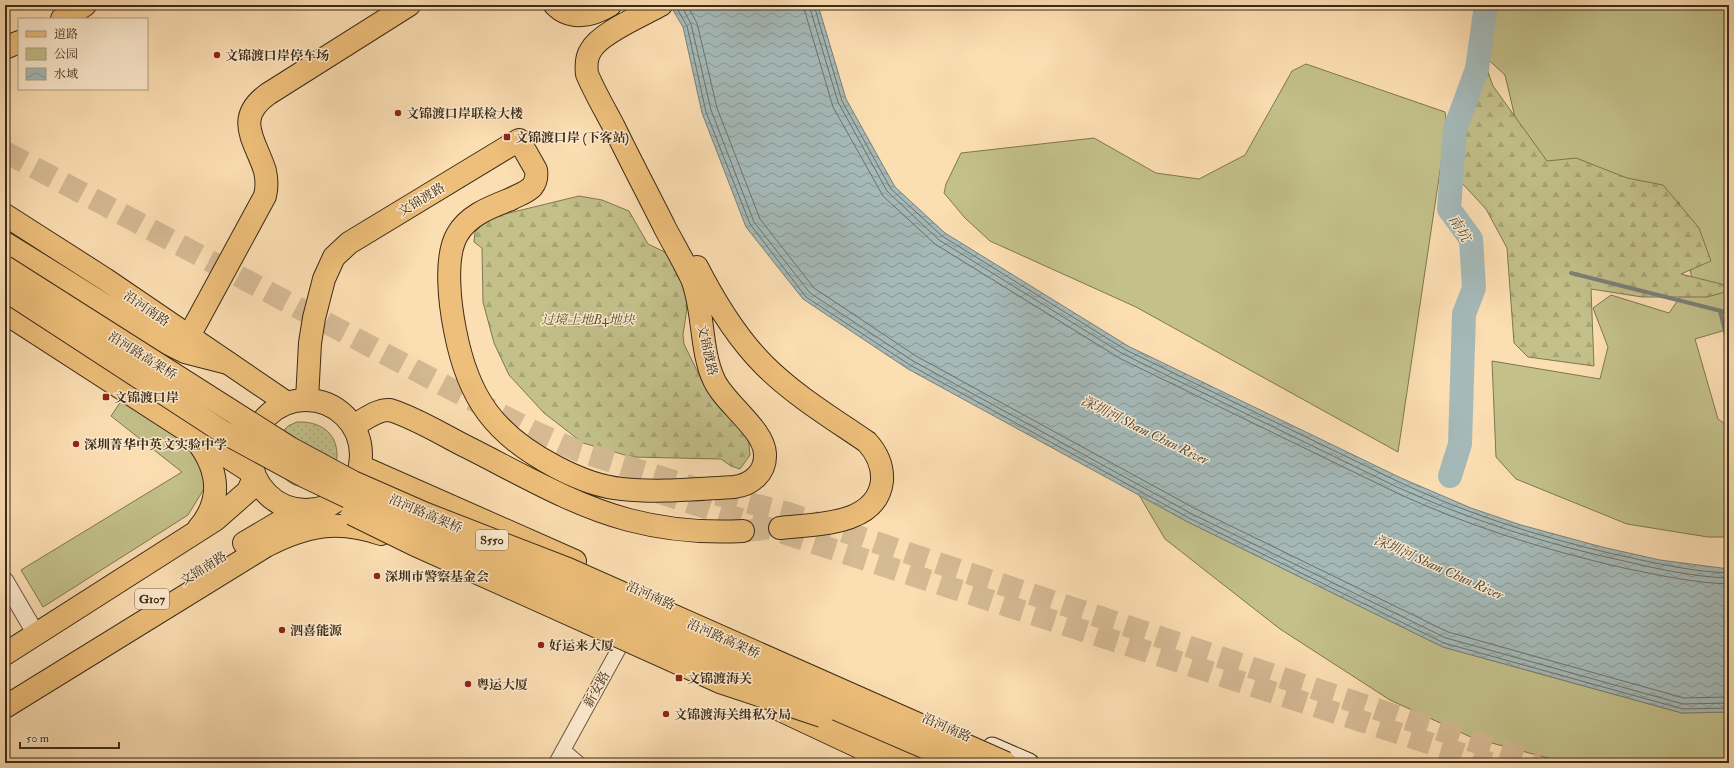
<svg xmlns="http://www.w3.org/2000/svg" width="1734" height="768" font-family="'IM FELL Double Pica','Noto Serif SC',serif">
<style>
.green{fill:#c3c08a;stroke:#7f7651}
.forest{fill:url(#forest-firs);stroke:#7f7651}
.garden{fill:url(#garden-dots);stroke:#7f7651}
.water{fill:url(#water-waves);stroke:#7a8078}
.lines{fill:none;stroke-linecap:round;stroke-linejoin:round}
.shore{stroke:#707268;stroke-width:1}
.stream{stroke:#7a8078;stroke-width:4}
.river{stroke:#a4b9b8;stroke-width:24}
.primary-tunnel{stroke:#d5ba94;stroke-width:22;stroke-dasharray:22 11;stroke-linecap:butt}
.trunk-tunnel{stroke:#d5ba94;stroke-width:22;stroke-dasharray:22 11;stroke-linecap:butt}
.minor-casing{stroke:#6b583f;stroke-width:16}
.tertiary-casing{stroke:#6b583f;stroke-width:19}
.secondary-casing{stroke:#3b2b18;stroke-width:21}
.primary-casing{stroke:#3b2b18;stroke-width:24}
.trunk-casing{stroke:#3b2b18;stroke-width:24}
.minor{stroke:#fdeace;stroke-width:14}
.tertiary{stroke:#fdeace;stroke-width:17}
.secondary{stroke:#fdeace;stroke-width:19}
.primary{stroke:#eebf7a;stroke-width:22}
.trunk{stroke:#eebf7a;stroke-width:22}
.trunk-bridge-casing{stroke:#3b2b18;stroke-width:24;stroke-linecap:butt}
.trunk-bridge{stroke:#eebf7a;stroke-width:22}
.poi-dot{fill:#8f2418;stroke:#fdeace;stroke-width:1.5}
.labels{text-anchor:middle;stroke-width:3;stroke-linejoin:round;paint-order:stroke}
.shield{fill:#fdeace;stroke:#75644f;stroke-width:1}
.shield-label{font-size:12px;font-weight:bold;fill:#3b2b18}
.poi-label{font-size:13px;font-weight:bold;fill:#3b2b18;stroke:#fdeace;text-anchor:start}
.street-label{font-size:13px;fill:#3b2b18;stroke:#fdeace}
.park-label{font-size:13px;font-style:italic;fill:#5d5034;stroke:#fdeace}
.water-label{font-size:14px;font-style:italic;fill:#554e40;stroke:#fdeace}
</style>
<defs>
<pattern id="forest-firs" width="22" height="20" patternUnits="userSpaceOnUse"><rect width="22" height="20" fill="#c3c08a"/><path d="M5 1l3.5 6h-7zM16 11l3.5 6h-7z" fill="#a8a576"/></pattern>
<pattern id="garden-dots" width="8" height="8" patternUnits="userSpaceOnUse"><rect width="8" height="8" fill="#c3c08a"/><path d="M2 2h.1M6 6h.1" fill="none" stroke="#a8a576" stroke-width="1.8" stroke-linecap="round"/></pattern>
<pattern id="water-waves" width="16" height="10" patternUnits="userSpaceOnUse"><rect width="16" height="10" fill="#a4b9b8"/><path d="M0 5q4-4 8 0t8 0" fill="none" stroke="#879795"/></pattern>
</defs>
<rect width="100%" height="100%" fill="#fcdeb3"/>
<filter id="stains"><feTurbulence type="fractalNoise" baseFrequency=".005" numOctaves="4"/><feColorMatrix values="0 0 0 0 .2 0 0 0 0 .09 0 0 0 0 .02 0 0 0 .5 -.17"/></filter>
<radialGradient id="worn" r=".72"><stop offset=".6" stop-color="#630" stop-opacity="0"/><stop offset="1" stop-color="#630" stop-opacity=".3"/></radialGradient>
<path class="green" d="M1489,5h240v324l-34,10 23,80 11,8v110h-21l-81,-13 -111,-45 -20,-22 -4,-96 108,18 8,-32 -15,-39 18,-13 58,18 23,-33 -13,-78 -62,33 -75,-58 -20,-30 -17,-72 -25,-23z
M1306,64l139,48 2,12 -49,328 -262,-145 -146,-66 -25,-23 -21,-25 2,-9 15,-31 133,-15 62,35 43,6 46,-24 47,-84z
M124,397l69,52 14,35 -19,31 -145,92 -22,-37 161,-98 -71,-56z
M1139,495l49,27 255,125 239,66 47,-1v46l-12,5 -154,-1 -90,-24 -83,-38 -110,-71 -115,-90z"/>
<path class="forest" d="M1485,63l8,23 54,75 29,-3 51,20 36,7 36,43 12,33 -30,13 48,12v5l-22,6h-65l-51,-8 3,77 -66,-9 -14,-14 -7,-95 -21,-39 -26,-28 4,-57 6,-59z
M579,196l23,4 27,11 19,33 25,12 16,29 -3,30 -3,20 1,9 17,35 34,37 13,19 2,20 -10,14 -9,-3 -10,-7 -89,-2 -49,-14 -39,-30 -35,-38 -15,-32 -11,-41 -1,-54 -8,-6 1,-10 11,-11 19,-7z"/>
<path class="garden" d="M297,422c22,-1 40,10 40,33 0,4 -1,11 -4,14 -3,4 -8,7 -12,9 -18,12 -26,11 -41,-4v-40l8,-8z"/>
<path class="water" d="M670,5h148l28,94 49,88 50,46 183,113 273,132 70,30 50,17 81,22 58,13 69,9v143l-47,1 -239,-66 -255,-125 -280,-153 -105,-70 -57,-72 -44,-114 -19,-86z"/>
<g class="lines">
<path class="shore" d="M675,5l12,21 19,86 44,112 56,73 104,68 279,153 255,125 239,66 46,-1
M681,5l10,19 20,86 43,112 56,71 103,68 279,153 254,124 237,66 46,-1
M687,5l10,18 20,85 43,111 54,69 102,68 278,152 254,124 236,66 45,-1
M803,5l30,102 50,89 52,48 186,115 274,133c73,34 150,58 229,76 34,7 70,15 105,16
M809,5l29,97 49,89 52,49 184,114 274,133c73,33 149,57 227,74 34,8 70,16 105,17
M814,5l28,96 49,88 51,47 184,114 273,132c73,34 150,58 228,75 33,7 68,15 102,16"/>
<path class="stream" d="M1571,273l158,40
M1720,311l9,36"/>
<path class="river" d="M1450,476l10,-32 4,-130 10,-26 -3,-49 -22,-30 6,-80 22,-60 9,-64"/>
<path class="primary-tunnel" d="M743,531l37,-3"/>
<path class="trunk-tunnel" d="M5,152l444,236 84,43 45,20 137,43 73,19 750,250
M657,492l833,271"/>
<defs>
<path id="minor" d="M563,750l15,13
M556,763l72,-131"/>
<path id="tertiary" d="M5,581l31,53"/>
<path id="secondary" d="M992,747l37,16"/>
<path id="primary" d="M555,5c16,16 37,11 55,0
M62,19l23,-14
M5,48l14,-6
M5,215l100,64 182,124
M697,267c18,35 39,70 67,98 30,30 68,53 103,77 10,11 16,23 15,39 -5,45 -68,43 -102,47
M5,313l249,161
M189,336l76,-140c2,-8 2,-16 0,-25 -9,-30 -32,-52 3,-77l141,-89
M307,400l3,-57 4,-25 10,-39 10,-22 15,-14 170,-103 17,30c1,6 0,12 -4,17 -6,6 -14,8 -21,12 -20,8 -43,16 -54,36 -13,23 -7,70 -2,95 13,69 40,105 101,137 21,11 43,20 66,22 37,4 75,0 112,-2 17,-2 32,-14 31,-33 -1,-25 -40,-50 -51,-74 -14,-30 -10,-71 -22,-101 -8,-17 -18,-34 -27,-51 -17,-34 -35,-68 -52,-103 -9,-17 -19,-34 -26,-51 -1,-9 -1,-17 4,-24 9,-17 52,-35 70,-45
M353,426c11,-6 24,-17 37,-16 26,8 53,25 77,37 52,26 105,58 162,73 38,10 76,13 114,11
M360,466l215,95
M812,713l111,50"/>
<path id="trunk" d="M5,243l156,97 24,12 43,11
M251 455a55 55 0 1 1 110 0a55 55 0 1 1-110 0Z
M186,429c29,29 42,66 12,100
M244,543l56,-33
M5,654l210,-134 33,-29 4,-9 2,-8
M5,707l261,-161c40,-21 72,-27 115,-12
M778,709l81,38 23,16"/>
</defs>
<use href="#minor" class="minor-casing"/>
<use href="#tertiary" class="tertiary-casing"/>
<use href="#secondary" class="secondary-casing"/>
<use href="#primary" class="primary-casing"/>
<use href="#trunk" class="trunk-casing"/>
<use href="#minor" class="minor"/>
<use href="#tertiary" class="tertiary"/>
<use href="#secondary" class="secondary"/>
<use href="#primary" class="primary"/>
<use href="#trunk" class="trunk"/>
<defs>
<path id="trunk-bridge" d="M5,267l285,181 63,34 73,32 142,55 438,194
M5,290l218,142 83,45 61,29 594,257
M352,514l61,30 307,138 102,34"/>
</defs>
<use href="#trunk-bridge" class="trunk-bridge-casing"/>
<use href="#trunk-bridge" class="trunk-bridge"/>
</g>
<g class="poi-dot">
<circle cx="217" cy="55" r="4"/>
<circle cx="398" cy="113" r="4"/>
<rect x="503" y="133" width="8" height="8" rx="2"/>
<rect x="102" y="393" width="8" height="8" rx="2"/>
<circle cx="76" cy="444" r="4"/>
<circle cx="377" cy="576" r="4"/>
<circle cx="282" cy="630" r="4"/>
<circle cx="541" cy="645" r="4"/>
<rect x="675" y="674" width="8" height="8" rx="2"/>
<circle cx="468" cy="684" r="4"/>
<circle cx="666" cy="714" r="4"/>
</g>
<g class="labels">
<g class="shield">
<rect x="476" y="530" width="32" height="20" rx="3"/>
<rect x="135" y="589" width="34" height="20" rx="3"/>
</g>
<g class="shield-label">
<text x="492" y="544">S550</text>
<text x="152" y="603">G107</text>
</g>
<g class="poi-label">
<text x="225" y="60">文锦渡口岸停车场</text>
<text x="406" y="118">文锦渡口岸联检大楼</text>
<text x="515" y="142">文锦渡口岸 (下客站)</text>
<text x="114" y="402">文锦渡口岸</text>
<text x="84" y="449">深圳菁华中英文实验中学</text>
<text x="385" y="581">深圳市警察基金会</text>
<text x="290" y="635">泗喜能源</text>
<text x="549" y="650">好运来大厦</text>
<text x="687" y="683">文锦渡海关</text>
<text x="476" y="689">粤运大厦</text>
<text x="674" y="719">文锦渡海关缉私分局</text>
</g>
<g class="street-label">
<text transform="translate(421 199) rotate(-31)" y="5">文锦渡路</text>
<text transform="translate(147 308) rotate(34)" y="5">沿河南路</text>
<text transform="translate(708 350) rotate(77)" y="5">文锦渡路</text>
<text transform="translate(143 355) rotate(32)" y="5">沿河路高架桥</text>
<text transform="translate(426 513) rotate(23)" y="5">沿河路高架桥</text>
<text transform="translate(203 568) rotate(-32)" y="5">文锦南路</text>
<text transform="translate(651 595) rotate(24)" y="5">沿河南路</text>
<text transform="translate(724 638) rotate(24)" y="5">沿河路高架桥</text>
<text transform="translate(596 689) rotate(-61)" y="5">新安路</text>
<text transform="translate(947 727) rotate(24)" y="5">沿河南路</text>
</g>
<g class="park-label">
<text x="588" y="324">过境土地B4地块</text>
</g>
<g class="water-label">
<text transform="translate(1460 228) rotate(58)" y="5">南坑</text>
<text transform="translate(1145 430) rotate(26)" y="5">深圳河 Sham Chun River</text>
<text transform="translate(1439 567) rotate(24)" y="5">深圳河 Sham Chun River</text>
</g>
</g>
<rect width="1734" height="768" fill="none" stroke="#fcdeb3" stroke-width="20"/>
<rect x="6" y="6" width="1722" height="756" fill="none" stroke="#3b2b18" stroke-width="2"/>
<rect x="10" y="10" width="1714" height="748" fill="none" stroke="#3b2b18"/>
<rect x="18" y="18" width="130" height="72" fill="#fdeace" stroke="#af9e85"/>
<rect x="26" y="31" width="20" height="6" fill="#eebf7a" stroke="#af9e85"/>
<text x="54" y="38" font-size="12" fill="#3b2b18">道路</text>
<rect x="26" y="48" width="20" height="12" fill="#c3c08a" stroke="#af9e85"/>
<text x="54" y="58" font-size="12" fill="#3b2b18">公园</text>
<rect x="26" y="68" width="20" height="12" fill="url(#water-waves)" stroke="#af9e85"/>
<text x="54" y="78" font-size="12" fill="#3b2b18">水域</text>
<path d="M20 742v6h99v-6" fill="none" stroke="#3b2b18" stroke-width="2"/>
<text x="26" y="742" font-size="12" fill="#3b2b18" stroke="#fdeace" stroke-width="3" paint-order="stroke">50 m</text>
<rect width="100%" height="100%" filter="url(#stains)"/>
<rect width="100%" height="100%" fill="url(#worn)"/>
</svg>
